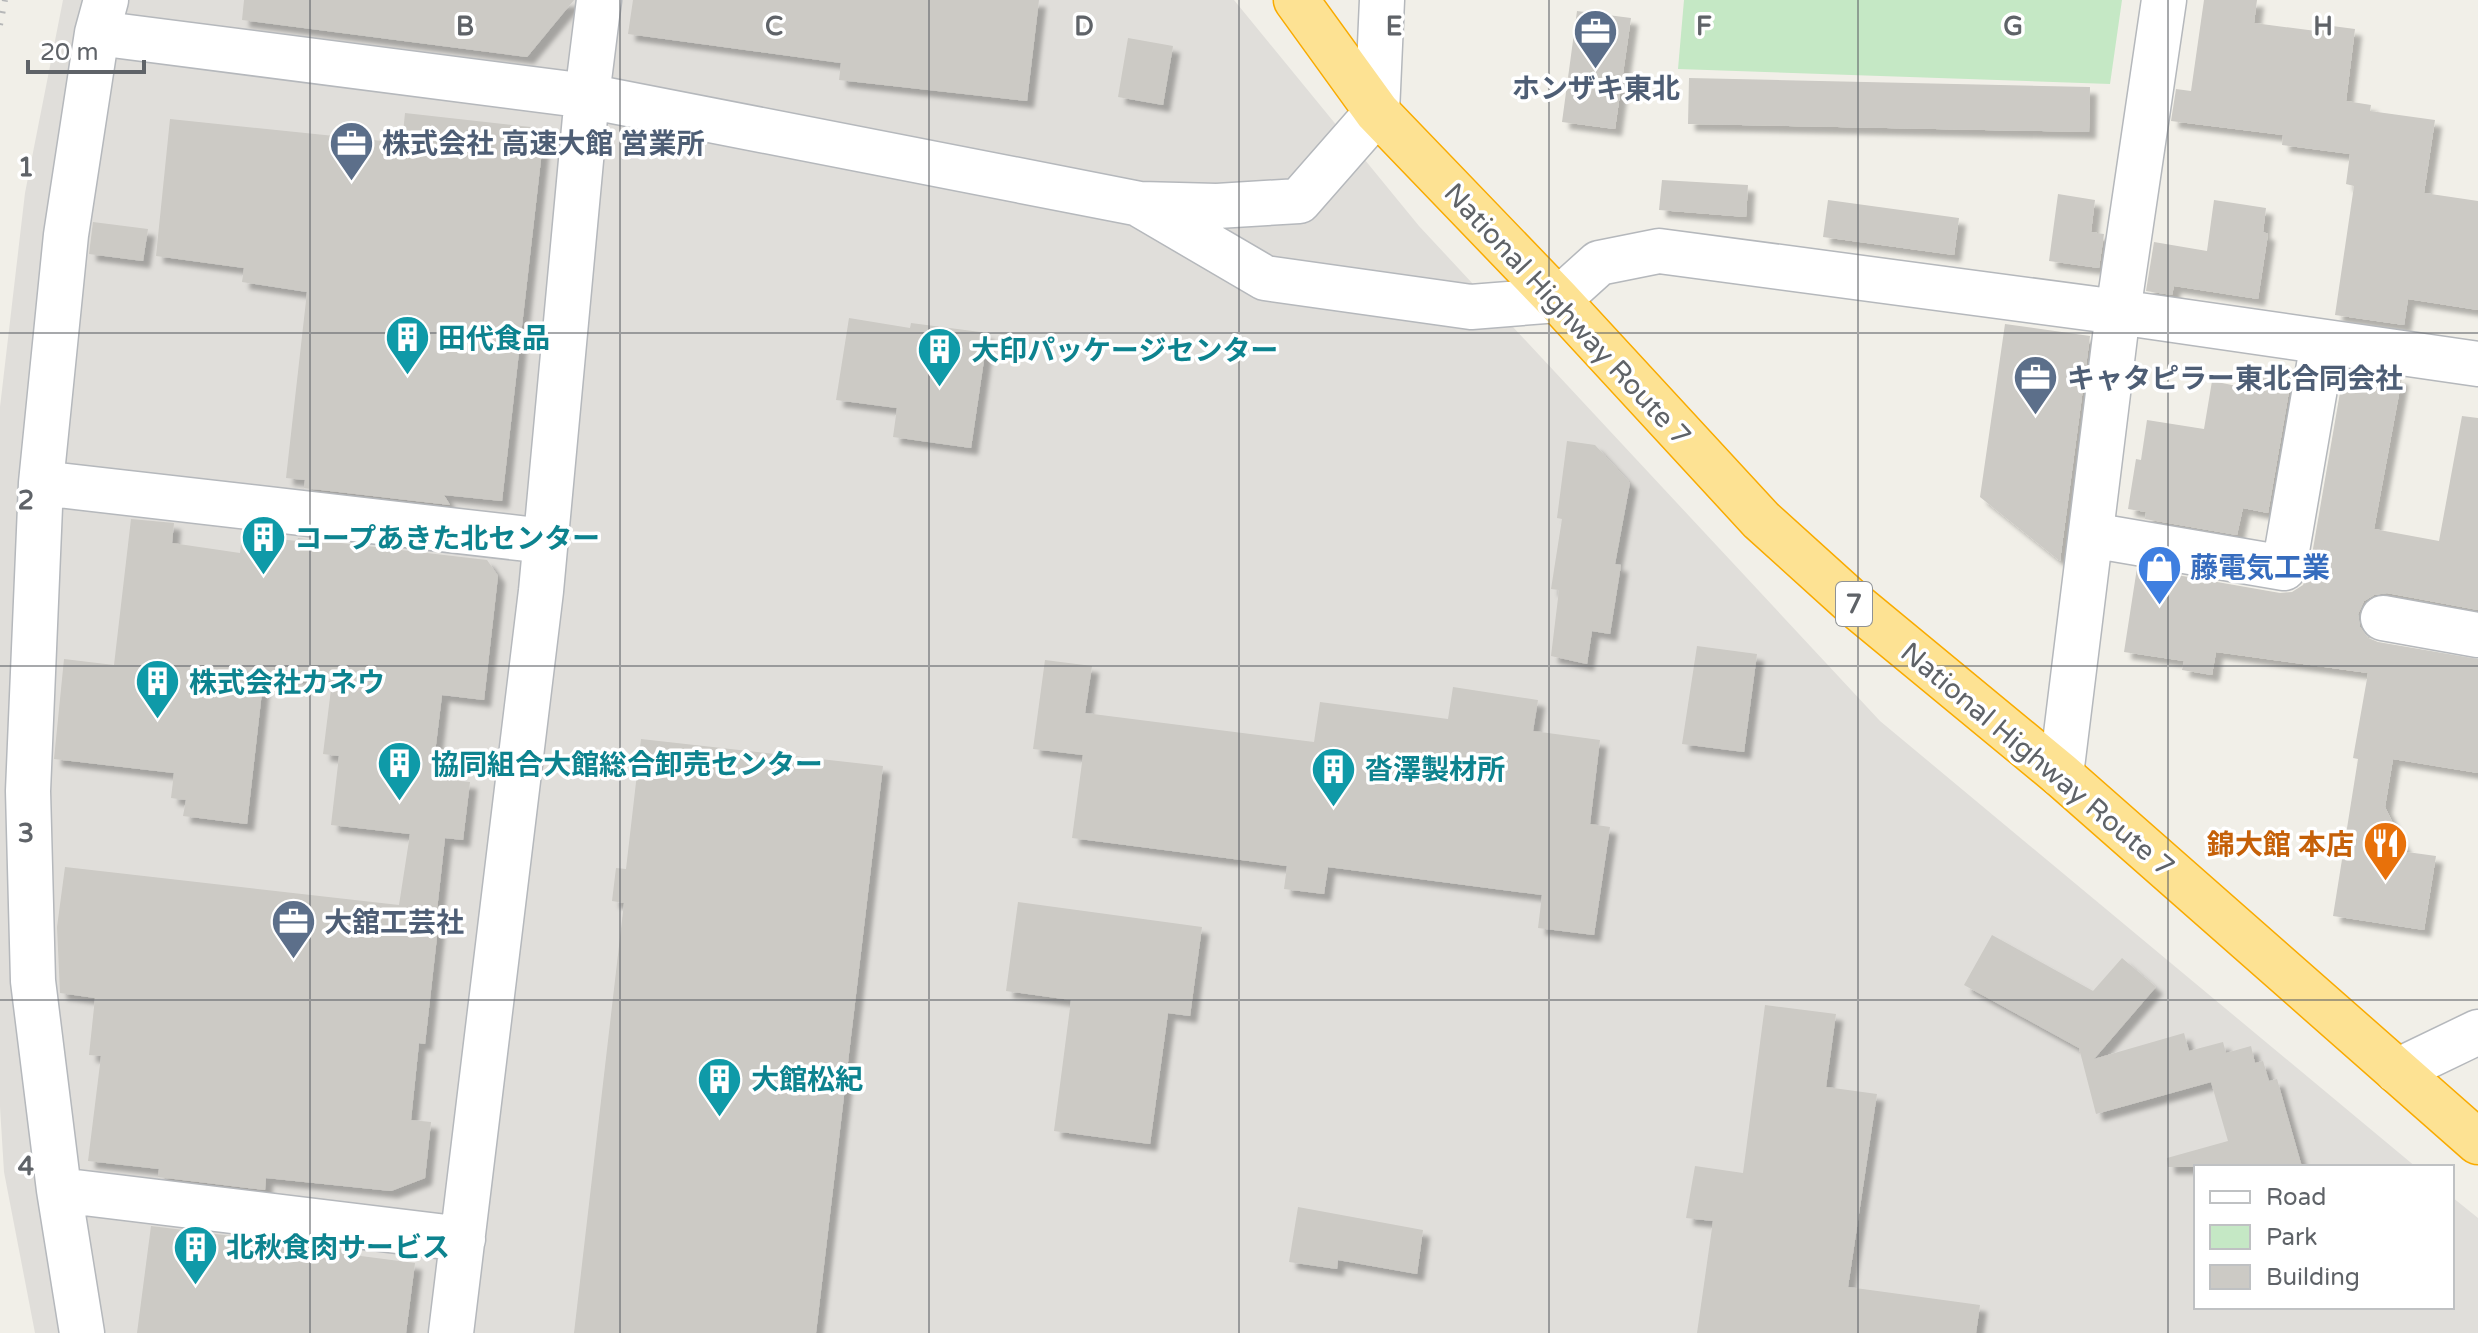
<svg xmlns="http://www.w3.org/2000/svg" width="2478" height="1333" font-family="'Varela Round','Noto Sans JP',sans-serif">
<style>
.industrial{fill:#e0deda}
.green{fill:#c5e8c5}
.building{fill:#cccac5;filter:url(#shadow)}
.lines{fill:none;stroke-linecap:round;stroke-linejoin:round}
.minor-casing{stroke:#b5b8bc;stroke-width:47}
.highway-casing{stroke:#f9ab00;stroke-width:47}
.minor{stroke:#fff;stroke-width:44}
.highway{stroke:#fde293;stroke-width:44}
.rail{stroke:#b6b7b8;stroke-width:6;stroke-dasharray:2 10;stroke-linecap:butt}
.grid{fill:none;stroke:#5f6368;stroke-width:2;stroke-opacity:0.55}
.labels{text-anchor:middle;stroke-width:7;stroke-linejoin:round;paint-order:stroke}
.shield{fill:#fff;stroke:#8f9295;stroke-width:2}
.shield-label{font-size:26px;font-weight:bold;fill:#5f6368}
.service-label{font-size:28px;font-weight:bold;fill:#4e5e75;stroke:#fff;text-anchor:start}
.street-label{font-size:28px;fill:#5f6368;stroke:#fff}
.culture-label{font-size:28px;font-weight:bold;fill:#0d838f;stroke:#fff;text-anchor:start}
.shop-label{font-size:28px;font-weight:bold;fill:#366cbe;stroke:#fff;text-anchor:start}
.food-label{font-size:28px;font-weight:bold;fill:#c56008;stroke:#fff;text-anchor:end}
.grid-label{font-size:26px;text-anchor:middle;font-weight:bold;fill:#5f6368;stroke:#fff;stroke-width:7;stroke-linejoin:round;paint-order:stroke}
</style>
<defs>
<filter id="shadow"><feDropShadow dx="7" dy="7" stdDeviation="2" flood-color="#0004"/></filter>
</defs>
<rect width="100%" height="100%" fill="#f1efe8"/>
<path class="industrial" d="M63,0h1171l185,226 461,495 536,446h-220v140h256v-110l26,21v115h-2443l-31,-161 -4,-65v-700l25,-214z"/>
<path class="green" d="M1684,0h438l-12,84 -432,-15z"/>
<path class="building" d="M244,0h330l-47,57 -285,-37z
M633,0h406l-12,101 -188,-21 2,-17 -213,-29z
M2204,0h53l-3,23 62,8 1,-7 38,5 -9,72 25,4 -1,6 65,9 -11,73 54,8v109l-70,-11 -4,26 -69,-10 19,-129 -8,-2 4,-30 -68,-9 1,-10 -112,-14 5,-32 15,2z
M1577,11l54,7 -16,111 -53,-7z
M1128,38l45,8 -10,59 -45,-8z
M1689,78l401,9 -1,45 -401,-8z
M405,113l126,14 12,15 -41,359 -58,-6 6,10 -146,-17 1,-8 -19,-2 21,-186 -65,-10 2,-14 -88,-12 14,-137 232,24z
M1662,180l86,5 -2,32 -87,-7z
M2058,194l37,6 -4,32 13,2 -5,34 -50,-7z
M1828,200l131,18 -5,37 -131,-18z
M2214,200l52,8 -3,24 5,2 -10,65 -84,-13 -2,9 -26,-4 8,-49 53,9z
M93,222l55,7 -5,32 -54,-7z
M849,318l61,10 1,-5 77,10 -17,115 -78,-11 4,-29 -61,-8z
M2005,324l85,12 -30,225 -80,-64z
M2252,367l40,7 -24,139 -25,-5 -6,27 -92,-16 1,-7 -18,-3 8,-50 5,1 6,-40 57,9 8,-48 35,7z
M2371,374l31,4 -28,151 65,12 23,-125 16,2v192l-91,-17 -13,2 -10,6 -6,13 2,13 8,11 10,4 100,17v114l-85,-14 -8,48 22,45 29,4 -12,74 -91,-14 25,-157 -5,-1 15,-85 -152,-21 -4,23 -30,-5 2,-9 -60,-9 13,-84 143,25 12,-1 11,-7 6,-13 33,-191 26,4z
M1567,441l28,4 35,38 -15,81 6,1 -11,69 -18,-3 -5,33 -36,-8 8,-66 -8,-1 11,-70 -5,-1z
M131,519l43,4 -2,20 68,10 2,-18 55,6 1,-3 189,22 11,16 -14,124 -42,-5 -10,83 38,4 -7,58 -18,-2 -8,72h3l-15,134 -6,-1 -8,77 20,2 -6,56 -34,13 -125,-13 -1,12 -107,-13 1,-8 -71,-8 13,-105 -12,-1 6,-57 -35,-5 -3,-66 8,-60 334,38 11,-71 -79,-9 8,-69 -16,-2 9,-73 -68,-7 -17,150 -64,-8 3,-16 -15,-2 3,-25 -120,-14 10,-100 50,6z
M1697,646l60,8 -13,98 -62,-8z
M1045,660l47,6 -7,47 229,29 6,-40 128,17 5,-32 85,13 -5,31 67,9 -10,84 20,3 -16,108 -56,-7 4,-33 -214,-28 -4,27 -40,-5 3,-23 -215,-28 11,-83 -50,-6z
M641,739l242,27 -67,567h-242l50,-430 -12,-2 4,-33 10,1z
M1018,902l184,25 -12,89 -22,-3 -18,131 -96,-13 17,-131 -65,-9z
M1992,935l101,56 29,-33 34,29 -62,72 90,-26 5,18 34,-9 3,11 25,-7 4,17 8,-2 6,20 8,-2 25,88h-134l-1,-9 61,-17 -17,-59 -115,32 -17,-66 -115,-63z
M1765,1005l71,9 -10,73 51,7 -29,193 132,18 -4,28h-279l16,-112 -27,-3 9,-52 48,7z
M1298,1207l125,23 -6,44 -79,-14 -1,9 -48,-7z
M151,1226l202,25v4l62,8 -9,70h-269z"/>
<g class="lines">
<defs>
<path id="minor" d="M97,33l490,63 553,108 77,2 82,-5 78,-89 5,-112
M1142,206l123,72 206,29 87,-7 41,-37 60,-12 459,61 360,52
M41,483l504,58
M2091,535l193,33 39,-226
M2383,618l95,17
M2061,775l57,-463 46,-312
M2397,1071l81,-39
M59,1190l404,49
M82,1333l-23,-143 -26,-209 -5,-190 13,-308 25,-248 31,-202 9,-33
M451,1333l90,-742 46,-495 12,-96"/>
<path id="highway" d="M1296,0l81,112 181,188 203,220 94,85 206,170 417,367"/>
</defs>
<use href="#minor" class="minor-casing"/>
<use href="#highway" class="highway-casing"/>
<use href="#minor" class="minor"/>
<use href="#highway" class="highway"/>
<path class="rail" d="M0,25l5,-25"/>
</g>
<path class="grid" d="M310,0v1333M620,0v1333M929,0v1333M1239,0v1333M1549,0v1333M1858,0v1333M2168,0v1333M0,333h2478M0,666h2478M0,1000h2478"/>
<defs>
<symbol id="office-pin" viewBox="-11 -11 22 30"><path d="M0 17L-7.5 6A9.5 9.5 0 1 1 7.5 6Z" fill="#5c6f8a" stroke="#fff"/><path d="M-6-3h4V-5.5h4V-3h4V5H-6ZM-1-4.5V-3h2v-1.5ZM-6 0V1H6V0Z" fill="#fff"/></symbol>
<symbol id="building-pin" viewBox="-11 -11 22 30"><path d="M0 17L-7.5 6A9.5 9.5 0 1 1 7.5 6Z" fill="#0f9aa8" stroke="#fff"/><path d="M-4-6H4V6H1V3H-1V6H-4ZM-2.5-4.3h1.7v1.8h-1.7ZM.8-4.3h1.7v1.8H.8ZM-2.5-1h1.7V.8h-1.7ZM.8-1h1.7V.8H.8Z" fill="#fff"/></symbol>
<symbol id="shop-pin" viewBox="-11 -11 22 30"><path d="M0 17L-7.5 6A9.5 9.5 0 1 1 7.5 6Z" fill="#3f7fe0" stroke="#fff"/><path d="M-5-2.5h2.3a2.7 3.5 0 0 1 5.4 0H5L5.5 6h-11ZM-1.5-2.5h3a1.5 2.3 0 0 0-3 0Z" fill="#fff"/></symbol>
<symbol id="restaurant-pin" viewBox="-11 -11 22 30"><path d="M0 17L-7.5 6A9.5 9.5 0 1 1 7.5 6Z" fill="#e8710a" stroke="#fff"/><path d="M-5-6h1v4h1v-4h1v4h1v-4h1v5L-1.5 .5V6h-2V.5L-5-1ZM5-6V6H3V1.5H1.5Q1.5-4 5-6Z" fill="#fff"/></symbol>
</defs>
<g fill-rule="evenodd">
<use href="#office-pin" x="1570" y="6" width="51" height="69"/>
<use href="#office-pin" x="326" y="118" width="51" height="69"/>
<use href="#building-pin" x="382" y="312" width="51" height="69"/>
<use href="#building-pin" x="914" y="324" width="51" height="69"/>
<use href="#office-pin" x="2010" y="352" width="51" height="69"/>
<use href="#building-pin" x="238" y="512" width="51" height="69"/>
<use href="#shop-pin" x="2134" y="542" width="51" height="69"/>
<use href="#building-pin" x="132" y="656" width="51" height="69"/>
<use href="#building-pin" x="374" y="738" width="51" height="69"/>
<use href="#building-pin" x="1308" y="744" width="51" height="69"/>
<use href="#restaurant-pin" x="2360" y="818" width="51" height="69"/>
<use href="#office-pin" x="268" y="896" width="51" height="69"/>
<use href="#building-pin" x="694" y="1054" width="51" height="69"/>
<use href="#building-pin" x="170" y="1222" width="51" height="69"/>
</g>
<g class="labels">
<rect class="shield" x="1836" y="582" width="36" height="44" rx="6"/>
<g class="shield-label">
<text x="1854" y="613">7</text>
</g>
<g class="service-label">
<text x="1596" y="98" text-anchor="middle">ホンザキ東北</text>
<text x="382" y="153">株式会社 高速大館 営業所</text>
<text x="2067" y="388">キャタピラー東北合同会社</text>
<text x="324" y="932">大舘工芸社</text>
</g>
<g class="street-label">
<text transform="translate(1568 314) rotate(47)" y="10">National Highway Route 7</text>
<text transform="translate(2038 759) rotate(40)" y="10">National Highway Route 7</text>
</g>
<g class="culture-label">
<text x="438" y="348">田代食品</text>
<text x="971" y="360">大印パッケージセンター</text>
<text x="294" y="548">コープあきた北センター</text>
<text x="189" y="692">株式会社カネウ</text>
<text x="431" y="774">協同組合大館総合卸売センター</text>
<text x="1365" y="779">沓澤製材所</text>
<text x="751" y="1089">大館松紀</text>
<text x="226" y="1257">北秋食肉サービス</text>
</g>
<g class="shop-label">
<text x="2190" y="577">藤電気工業</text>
</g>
<g class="food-label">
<text x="2354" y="854">錦大館 本店</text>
</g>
</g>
<g class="grid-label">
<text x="465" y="35">B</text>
<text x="774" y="35">C</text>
<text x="1084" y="35">D</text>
<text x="1394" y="35">E</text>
<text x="1704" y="35">F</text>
<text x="2013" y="35">G</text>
<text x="2323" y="35">H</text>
<text x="26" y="176">1</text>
<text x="26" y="509">2</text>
<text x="26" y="842">3</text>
<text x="26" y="1175">4</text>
</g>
<rect x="2194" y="1165" width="260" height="144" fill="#ffffff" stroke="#bfc1c3" stroke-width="2"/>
<rect x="2210" y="1191" width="40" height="12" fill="#ffffff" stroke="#bfc1c3" stroke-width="2"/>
<text x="2266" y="1205" font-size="24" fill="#5f6368">Road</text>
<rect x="2210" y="1225" width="40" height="24" fill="#c5e8c5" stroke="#bfc1c3" stroke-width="2"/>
<text x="2266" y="1245" font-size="24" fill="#5f6368">Park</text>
<rect x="2210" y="1265" width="40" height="24" fill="#cccac5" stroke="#bfc1c3" stroke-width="2"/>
<text x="2266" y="1285" font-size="24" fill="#5f6368">Building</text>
<path d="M28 60v12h116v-12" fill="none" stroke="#5f6368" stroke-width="4"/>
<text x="40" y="60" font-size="24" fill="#5f6368" stroke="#ffffff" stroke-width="6" paint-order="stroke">20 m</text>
</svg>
